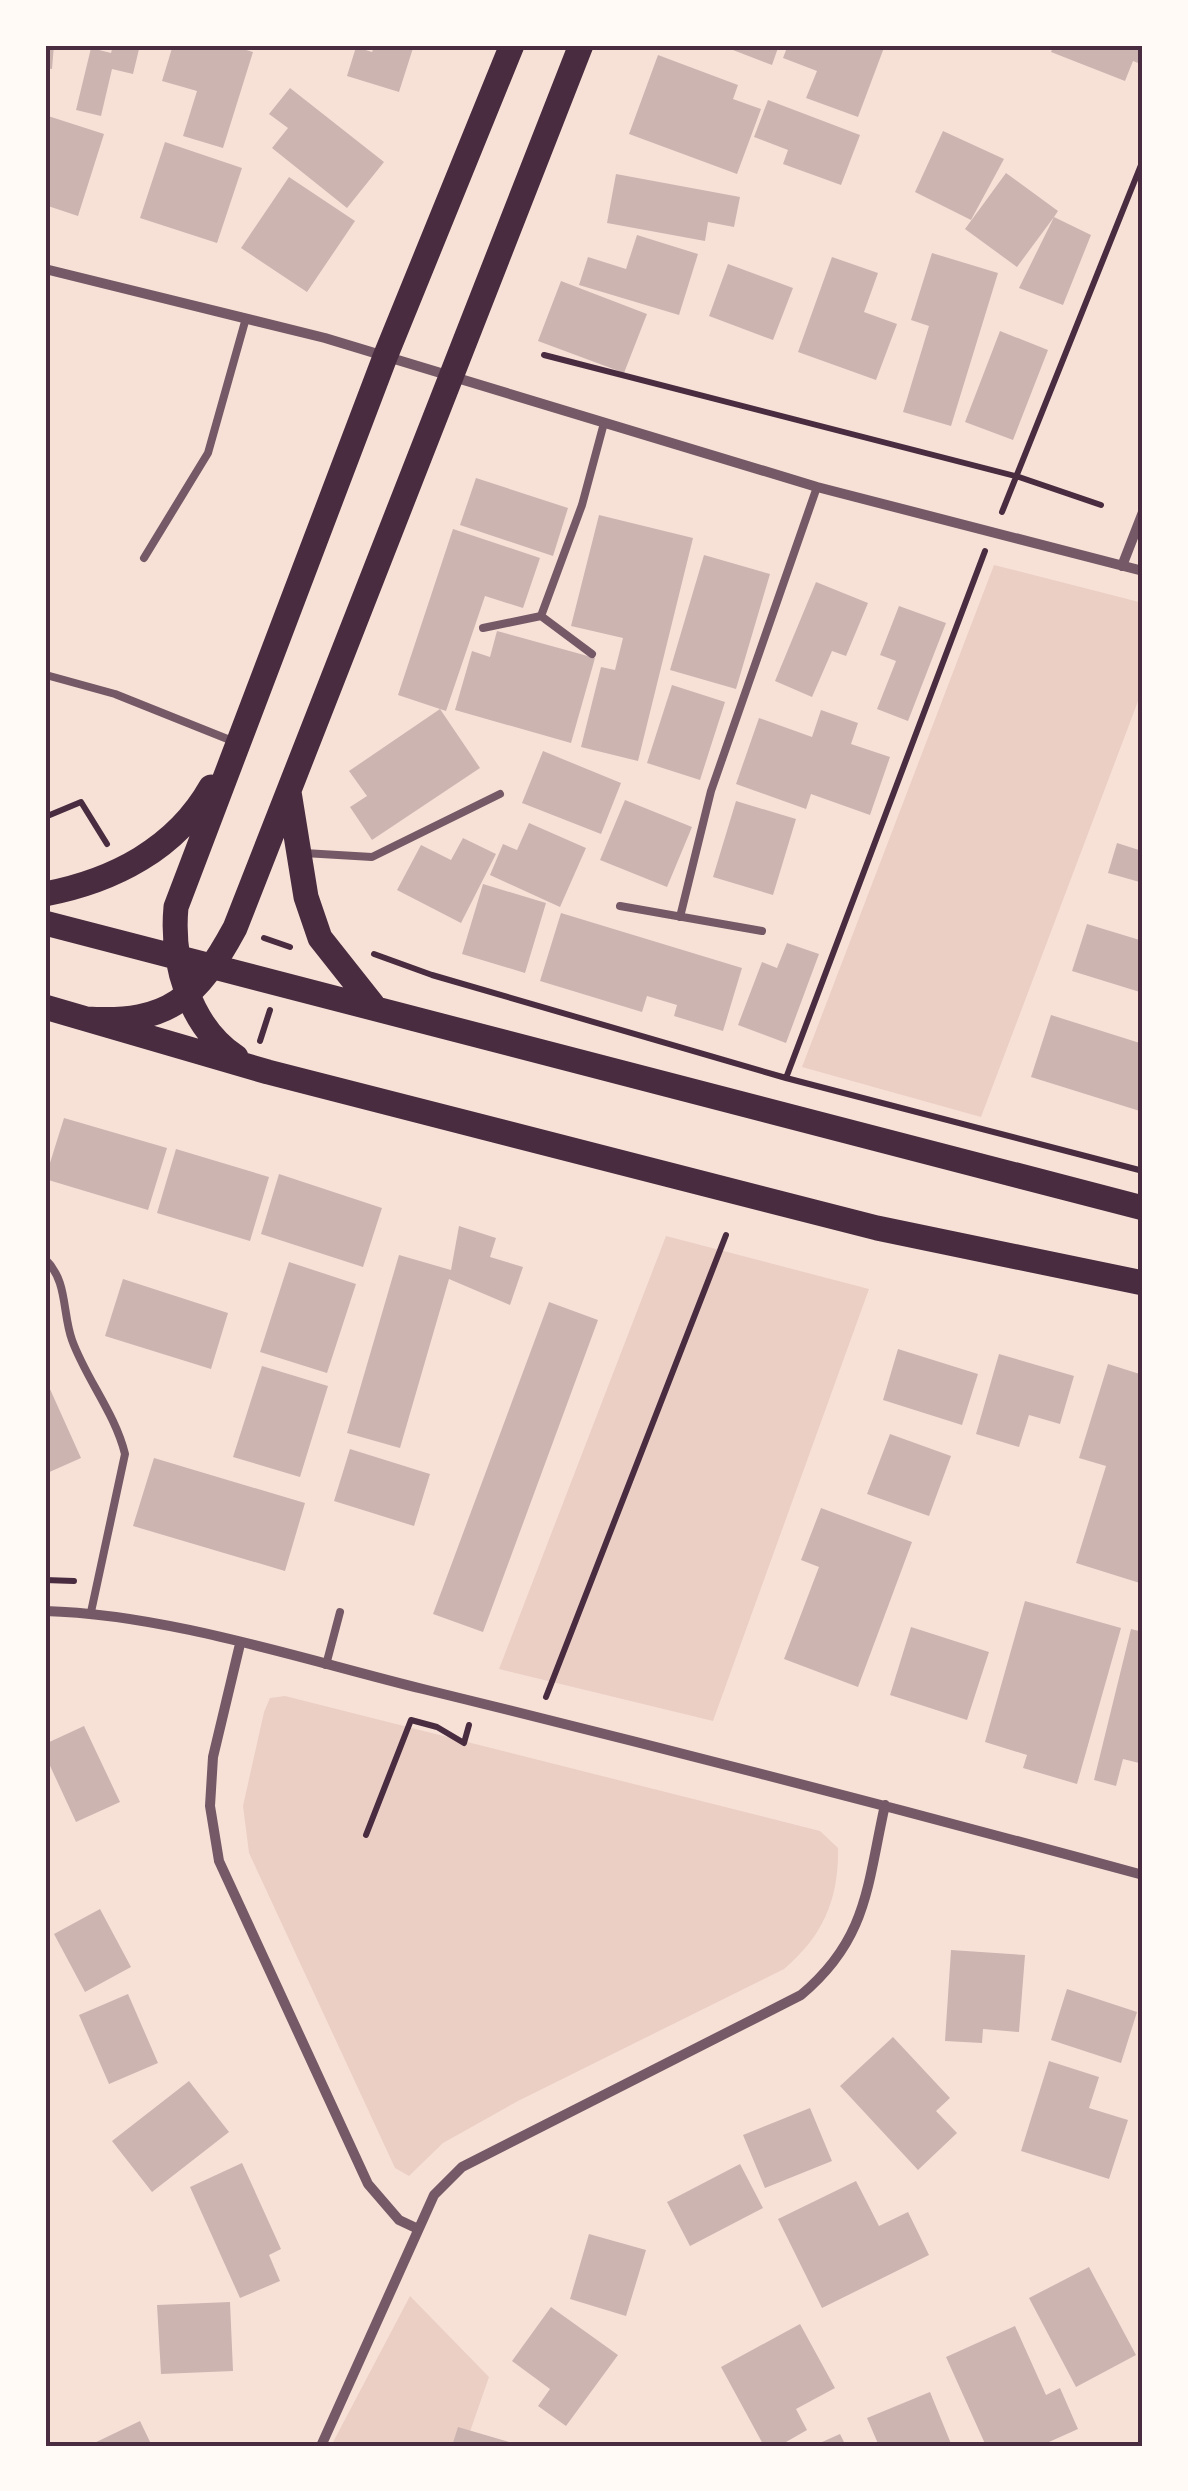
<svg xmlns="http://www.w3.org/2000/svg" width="1188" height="2491" font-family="'Fira Sans Condensed',sans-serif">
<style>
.green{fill:#ebcfc5}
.building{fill:#ccb4b1}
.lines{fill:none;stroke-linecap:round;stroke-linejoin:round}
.path{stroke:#4a2c40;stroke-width:6}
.service{stroke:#755966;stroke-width:8}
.minor{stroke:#755966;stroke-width:10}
.primary{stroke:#4a2c40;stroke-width:25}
.neatline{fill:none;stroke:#4a2c40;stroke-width:4}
</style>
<rect width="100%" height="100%" fill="#f7e1d7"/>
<path class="green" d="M994,565l149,38v85l-162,429 -179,-50z
M666,1236l203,53 -156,432 -214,-52z
M285,1696l535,135 18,17c1,51 -15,88 -54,121l-266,132 -75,42 -34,33 -14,-8 -146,-315 -6,-47 21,-94 6,-14z
M410,2296l79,81 -24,69h-134z"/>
<path class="building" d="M45,45h9l-2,24 -7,-1z
M113,45h27l-7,29 -21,-5 -11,47 -25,-6 15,-62 20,5z
M173,45h57l23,7 -30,96 -40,-12 14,-45 -35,-10z
M375,45h39l-15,47 -52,-16 9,-29 16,5z
M720,45h59l-7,20z
M788,45h97l-27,72 -52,-19 11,-27 -34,-13z
M1054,45h89v20l-10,-4 -8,20 -74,-29z
M658,55l80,30 -5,14 28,10 -24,65 -108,-40z
M290,88l94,74 -37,46 -75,-60 16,-20 -19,-14z
M768,100l92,35 -19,50 -58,-21 5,-14 -34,-13z
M45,115l59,19 -26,82 -33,-11z
M943,131l61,28 -33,61 -56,-28z
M165,142l77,26 -25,75 -77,-25z
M1006,173l52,38 -4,6 37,18 -28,70 -44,-17 35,-71 -37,50 -52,-38z
M616,174l124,23 -6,30 -26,-5 -3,19 -98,-18z
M289,177l66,44 -48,71 -66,-44z
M637,235l61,19 -19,61 -100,-30 9,-28 38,12z
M932,253l66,20 -47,153 -48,-14 26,-86 -18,-6z
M832,257l46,16 -14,39 33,12 -21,56 -78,-28z
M728,264l65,24 -20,52 -64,-24z
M561,281l86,33 -23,59 -86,-32z
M1000,331l48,19 -35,90 -48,-18z
M476,478l92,30 -15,48 -93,-31z
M599,515l94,23 -55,223 -57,-14 20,-80 14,3 8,-32 -52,-12z
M453,529l87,29 -17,50 -38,-12 -39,115 -48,-16z
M704,555l66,19 -34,115 -66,-19z
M816,582l52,21 -22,53 -14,-5 -20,46 -37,-16z
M899,606l47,17 -38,98 -31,-12 19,-48 -16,-6z
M497,631l98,27 -24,85 -116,-33 17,-59 18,6z
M672,685l53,17 -25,78 -53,-17z
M440,709l40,59 -108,72 -22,-33 17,-11 -18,-25z
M821,710l37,13 -7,21 39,13 -20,58 -59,-21 -5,15 -70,-25 23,-66 53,19z
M543,751l78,32 -20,51 -79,-31z
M625,800l67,27 -25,60 -67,-27z
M736,801l60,18 -23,76 -60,-18z
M529,823l57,25 -26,59 -70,-32 13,-31 14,6z
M463,838l33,16 -35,69 -64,-33 24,-45 30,15z
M1143,839v44l-35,-10 9,-30 22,7z
M483,884l63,19 -21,70 -63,-19z
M561,913l181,55 -19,63 -49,-15 3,-11 -30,-9 -5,16 -102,-31z
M1087,924l56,17v52l-71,-22z
M787,943l32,11 -33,89 -48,-18 24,-63 15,6z
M1051,1015l92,29v68l-112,-35z
M64,1118l103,30 -19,62 -103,-31z
M176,1149l93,28 -19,64 -93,-28z
M279,1174l103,34 -19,59 -102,-33z
M459,1226l37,12 -6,19 33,10 -13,38 -61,-26 -49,169 -53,-15 52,-178 52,15z
M289,1262l67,22 -29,89 -67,-21z
M123,1279l105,34 -17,56 -106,-33z
M549,1302l49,18 -115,312 -50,-18z
M898,1349l80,25 -16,51 -79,-25z
M999,1354l75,22 -14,48 -31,-9 -10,32 -43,-13z
M1108,1364l35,11v209l-67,-21 30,-97 -27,-8z
M262,1366l66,20 -28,91 -67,-20z
M45,1378l36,80 -36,16z
M890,1434l61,22 -22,60 -62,-22z
M350,1449l80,25 -16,52 -80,-25z
M154,1458l151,45 -20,68 -152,-45z
M821,1508l91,34 -54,145 -74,-28 35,-92 -18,-7z
M1025,1601l96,27 -44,156 -54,-16 4,-13 -42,-13z
M911,1627l78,25 -22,68 -77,-25z
M1131,1629l12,3v132l-20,-5 -7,27 -22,-6z
M84,1726l36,76 -44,20 -31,-67v-11z
M100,1909l31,58 -46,25 -31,-58z
M951,1950l74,5 -6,77 -36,-3 -1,14 -37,-2z
M1067,1989l70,23 -16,51 -70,-23z
M128,1994l30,69 -49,21 -30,-69z
M893,2037l57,61 -14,13 21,22 -39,37 -78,-84z
M1049,2061l50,16 -10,31 39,12 -19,59 -88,-28z
M189,2081l40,51 -77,60 -40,-51z
M810,2108l22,53 -67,27 -22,-53z
M242,2163l39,86 -12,6 11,26 -40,17 -50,-111z
M740,2164l23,44 -73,38 -23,-44z
M856,2181l23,45 29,-14 21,43 -107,53 -44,-89z
M589,2234l57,16 -20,66 -56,-17z
M1089,2267l47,88 -60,32 -47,-89z
M230,2302l3,69 -72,3 -4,-69z
M551,2307l67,48 -52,71 -28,-20 12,-17 -38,-28z
M800,2324l35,64 -39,21 11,21 -28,16h-15l-43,-79z
M1015,2326l31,69 14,-7 18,41 -38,17h-54l-40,-89z
M930,2392l22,54h-73l-12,-28z
M140,2421l12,25h-64z
M458,2427l61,18v1h-67z
M840,2434l6,12h-33z"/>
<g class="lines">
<path class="path" d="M544,355l475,122 82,28
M1002,512l141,-352
M45,817l36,-15 26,42
M264,938l26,9
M374,954l58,21 354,103 357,93
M260,1041l10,-31
M786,1078l199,-527
M45,1580l29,1
M546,1697l180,-462
M366,1835l45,-115 26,7 27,16 5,-18"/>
<path class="service" d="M144,558l64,-105 38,-135
M541,616l41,-111 22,-82
M483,628l58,-12 51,38
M46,675l69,19 120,48
M304,853l68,4 128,-63
M620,906l142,25
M680,917l31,-126 106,-304
M45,1259c23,22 17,53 27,81 14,39 43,73 53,114l-34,158
M326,1665l14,-53"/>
<path class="minor" d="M45,269l280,69 492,149 326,84
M1122,566l21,-54
M45,1611c121,3 260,49 378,78 241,59 481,121 720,186
M240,1644l-27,113 -3,49 9,55 149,323 31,36 17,8
M321,2446l113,-251 28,-28 339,-172c67,-56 66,-110 84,-190"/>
<path class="primary" d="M289,792l17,105 14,41 53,67
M45,894c68,-13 131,-45 166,-107
M45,923l1098,285
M45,1007l223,65 609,156 266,55
M87,1019c82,5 110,-21 148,-91l346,-883
M236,1057c-47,-31 -65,-96 -60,-150l209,-550 127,-312"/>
</g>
<rect width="1188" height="2491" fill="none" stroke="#fffaf5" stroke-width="95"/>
<rect x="48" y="48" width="1092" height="2396" class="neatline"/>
</svg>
